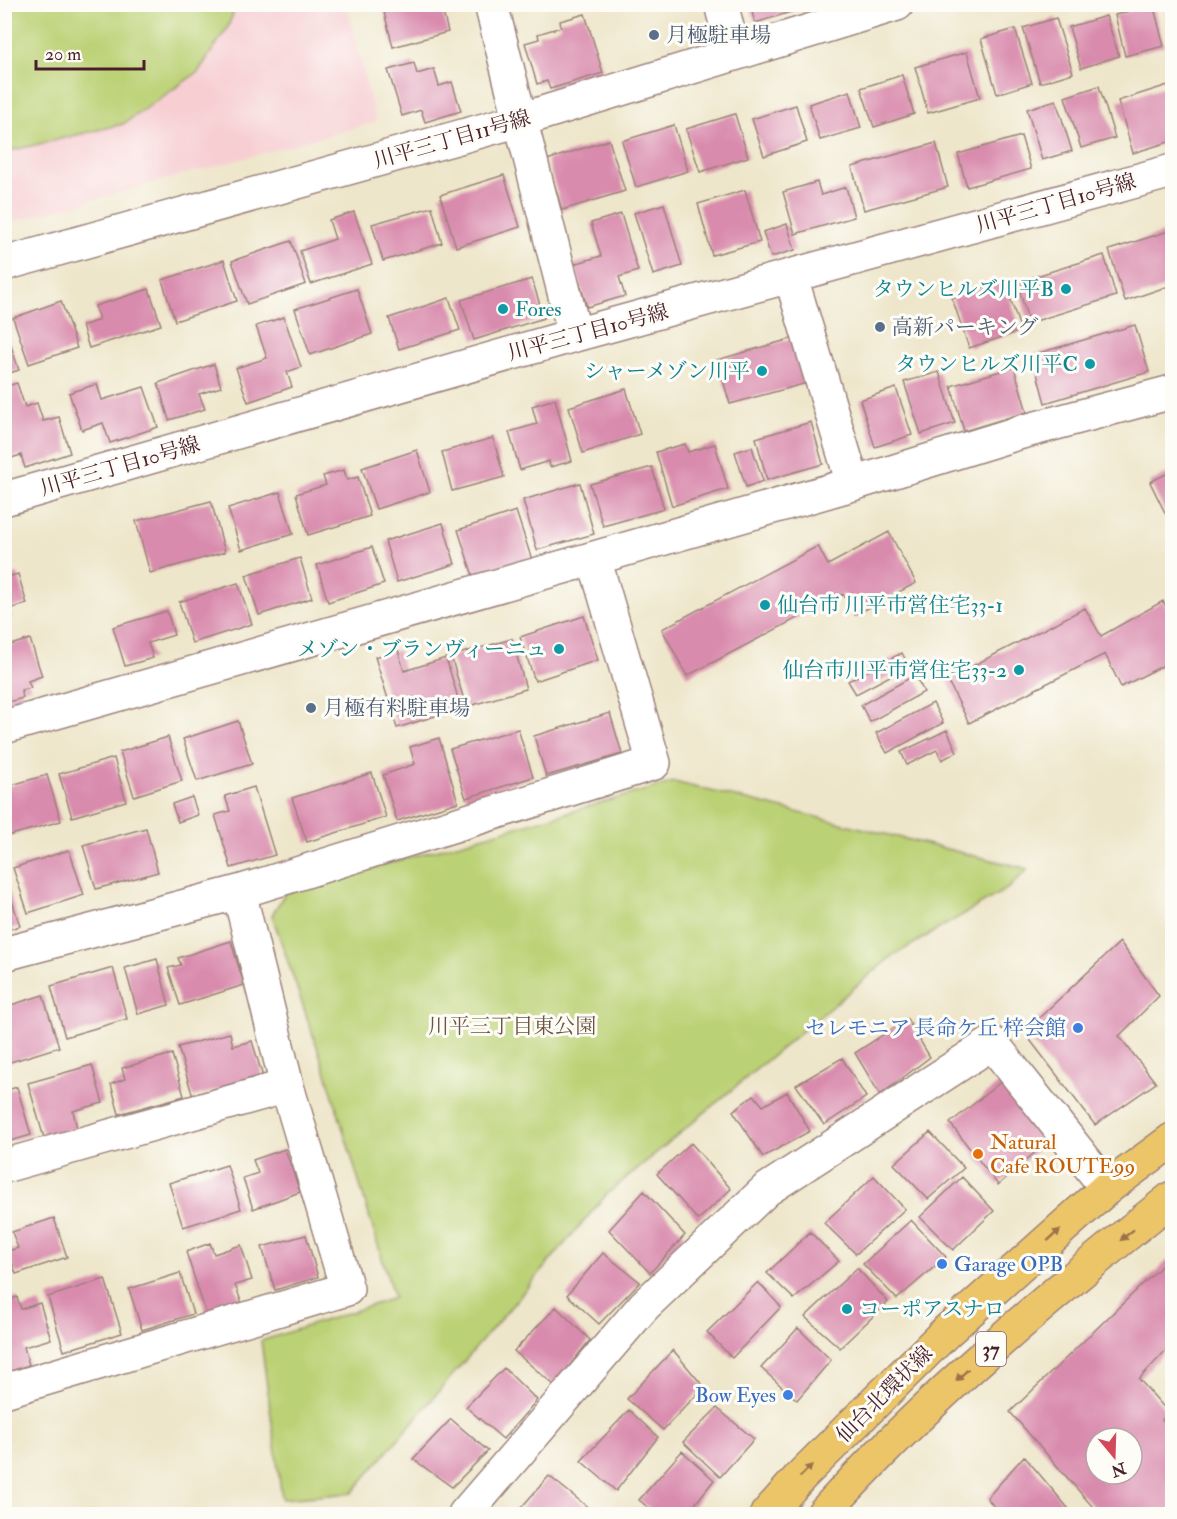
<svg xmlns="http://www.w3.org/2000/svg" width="1177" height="1519" font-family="'IM FELL Double Pica','Noto Serif JP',serif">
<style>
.built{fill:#f7cfd3}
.green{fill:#bbd175;stroke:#827850;stroke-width:1.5}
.building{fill:#d98bad;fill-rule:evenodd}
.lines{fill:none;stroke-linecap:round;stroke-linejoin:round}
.minor-casing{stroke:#9c827a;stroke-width:36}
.major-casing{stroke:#9c827a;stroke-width:36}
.minor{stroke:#fff;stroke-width:33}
.major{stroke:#edc569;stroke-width:33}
.oneway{fill:#9c724a}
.service-dot{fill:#5c6f8a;stroke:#fdfcf7;stroke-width:2}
.culture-dot{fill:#0f9aa8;stroke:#fdfcf7;stroke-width:2}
.shop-dot{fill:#3f7fe0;stroke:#fdfcf7;stroke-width:2}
.food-dot{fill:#e8710a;stroke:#fdfcf7;stroke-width:2}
.labels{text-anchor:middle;stroke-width:6;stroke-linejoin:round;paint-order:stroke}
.shield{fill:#fdfcf7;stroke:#806168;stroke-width:1.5}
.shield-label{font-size:20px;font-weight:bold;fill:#4a1f2b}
.service-label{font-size:21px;fill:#4e5e75;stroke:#fdfcf7;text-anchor:start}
.street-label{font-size:21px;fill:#4a1f2b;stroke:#fdfcf7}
.culture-label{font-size:21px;fill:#0d838f;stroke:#fdfcf7;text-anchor:end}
.park-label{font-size:21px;fill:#6c5441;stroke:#fdfcf7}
.shop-label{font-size:21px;fill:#366cbe;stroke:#fdfcf7;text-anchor:end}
.food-label{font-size:21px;fill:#c56008;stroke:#fdfcf7;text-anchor:start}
</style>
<rect width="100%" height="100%" fill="#fdfcf7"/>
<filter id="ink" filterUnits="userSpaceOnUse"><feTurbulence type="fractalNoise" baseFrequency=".0167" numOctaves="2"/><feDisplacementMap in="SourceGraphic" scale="12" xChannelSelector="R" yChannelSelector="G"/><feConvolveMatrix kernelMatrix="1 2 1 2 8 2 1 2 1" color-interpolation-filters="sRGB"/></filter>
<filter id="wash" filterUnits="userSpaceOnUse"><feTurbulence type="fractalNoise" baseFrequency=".008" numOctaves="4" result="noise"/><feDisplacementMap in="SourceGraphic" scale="24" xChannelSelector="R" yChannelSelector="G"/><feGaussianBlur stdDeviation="1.35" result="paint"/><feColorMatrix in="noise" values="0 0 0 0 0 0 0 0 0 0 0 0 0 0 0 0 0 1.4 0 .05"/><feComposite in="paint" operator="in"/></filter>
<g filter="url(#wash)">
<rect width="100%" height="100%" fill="#eee6ca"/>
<path class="built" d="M5,5h342l29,117 -371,102z"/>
<path class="green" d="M4,5l1,-1 231,1 -8,22 -30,45 -75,52 -118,28z
M674,782l354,87 -18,18 -119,70 -284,237 -255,299 -70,6 -21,-158 133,-43 -67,-222 -55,-161 13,-22z"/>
<g id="blocks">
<path class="building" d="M396,4h45l7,28 -55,15 -10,-39z
M750,4h53l1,4 -49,15z
M1153,4l11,42 -39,10 -10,-41z
M585,14l18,59 -53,16 -3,-8 -10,3 -12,-41 14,-4 -1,-5 23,-7 -1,-6z
M1106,16l13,40 -38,12 -12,-41z
M1056,18l17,55 -33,10 -17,-55z
M1015,29l17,54 -35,11 -16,-55z
M967,52l13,46 -52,15 -13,-46z
M414,63l3,11 17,-5 5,17 13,-4 9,29 -36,11 -4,-12 -19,6 -14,-46z
M902,75l12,39 -40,13 -13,-39z
M1168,85l4,17v39l-39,12 -15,-52z
M1099,86l16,52 -34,10 -16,-51z
M850,91l11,37 -41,12 -11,-36z
M1056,100l16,51 -30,9 -15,-51z
M796,105l11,37 -43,14 -12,-37z
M735,114l13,43 -48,15 -14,-43z
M674,125l14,46 -52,16 -14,-46z
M1021,136l10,33 -64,18 -9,-33z
M609,140l16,51 -63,19 -15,-50z
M936,143l12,44 -84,23 -12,-43z
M504,175l16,52 -64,20 -16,-52z
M817,182l4,13 25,-8 8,30 -59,17 -12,-42z
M745,190l15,52 -48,13 -14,-51z
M664,204l18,62 -29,9 -19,-62z
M432,207l10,36 -59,18 -11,-37z
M354,212l18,52 -61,20 -11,-33 35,-12 -6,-19z
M621,214l17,57 -19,6 6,19 -38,11 -13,-43 27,-8 -10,-33z
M787,224l8,26 -24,7 -8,-25z
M1172,230v55l-47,16 -16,-51z
M291,241l15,43 -59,20 -15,-43z
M1104,255l12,41 -87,27 -12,-41z
M224,260l13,41 -62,20 -13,-41z
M532,279l12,39 -70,22 -13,-40z
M1004,280l17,51 -52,17 -17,-50z
M149,289l12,36 -72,23 -7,-22 17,-6 -4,-14z
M357,289l15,45 -62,21 -15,-46z
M449,298l11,32 -61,19 -10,-31z
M61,301l16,47 -48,16 -16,-46z
M284,317l17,50 -14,5 5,15 -44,15 -12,-34 31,-10 -11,-32z
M4,325l15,45 -15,5z
M1135,325l14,47 -104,31 -13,-48z
M794,338l13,45 -77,21 -13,-44z
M214,364l7,23 -22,7 6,15 -36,11 -11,-37z
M1014,367l13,45 -63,19 -13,-45z
M939,372l16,51 -34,11 -17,-52z
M17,383l8,24 12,-4 6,18 16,-4 11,36 -45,15 -4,-13 -13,4 -4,-10v-62z
M97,384l5,16 42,-13 14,40 -48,16 -7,-20 -21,7 -13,-37z
M896,388l16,47 -37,12 -15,-47z
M626,389l14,45 -57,19 -14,-46z
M555,399l17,62 -22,6 -1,-6 -29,9 -11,-38 28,-8 -5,-18z
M811,422l12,42 -56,16 -11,-42z
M493,438l11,39 -52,14 -10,-39z
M685,444l3,8 27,-8 13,45 -56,17 -16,-54z
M752,447l11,34 -17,6 -11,-35z
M417,450l13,42 -54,17 -14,-41z
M652,467l12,42 -61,17 -13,-42z
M344,470l3,10 11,-3 12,39 -62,19 -12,-41 30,-9 -3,-9z
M1172,471v56l-22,-45z
M580,483l14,51 -57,16 -14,-50z
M280,492l13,42 -52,16 -13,-42z
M211,501l14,51 -75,21 -14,-52z
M516,511l16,49 -58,19 -16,-49z
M443,523l12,41 -58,18 -12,-41z
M889,532l27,51 -61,32 -12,-21 -156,82 -25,-47 156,-83 10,19z
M372,547l12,37 -56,18 -11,-37z
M300,558l12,40 -53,17 -13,-40z
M18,574l9,30 -18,5 3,8 -8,3v-42z
M238,583l14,41 -60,19 -13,-41z
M1163,601l9,17v43l-51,26 -16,-33 -136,69 -22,-44 138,-71 16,28z
M167,611l7,24 -26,8 5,15 -28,8 -12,-39z
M584,616l14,44 -63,21 -15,-44z
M30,639l12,37 -14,5 3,7 -10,2 2,8 -19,5v-56z
M512,639l14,50 -60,18 -15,-51z
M398,650l6,21 42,-13 15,50 -64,20 -22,-71z
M902,653l7,13 -53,28 -8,-13z
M915,675l9,17 -54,30 -9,-17z
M933,703l10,20 -56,30 -11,-20z
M610,713l12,41 -76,22 -12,-40z
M238,721l14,43 -55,17 -14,-42z
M518,729l15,48 -67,21 -16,-49z
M947,730l10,22 -15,8 -5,-10 -30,15 -6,-13z
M168,737l14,44 -48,15 -14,-44z
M439,738l19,64 -61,19 -14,-46 32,-11 -5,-17z
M114,758l12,43 -54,16 -13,-43z
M372,773l14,44 -79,25 -15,-44z
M47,775l14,46 -57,16v-50z
M254,787l21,68 -44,13 -16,-53 15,-4 -5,-15z
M192,797l6,18 -20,7 -6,-18z
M146,828l12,44 -62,17 -13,-44z
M69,850l15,45 -56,18 -15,-45z
M4,875l16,51 -16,5z
M231,941l13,44 -64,20 -12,-37 13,-3 -3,-7z
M1120,942l39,54 -40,40 37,47 -61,42 -71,-93z
M157,959l12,46 -31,9 -13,-46z
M113,968l14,51 -62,18 -14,-51z
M43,995l16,52 -55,17v-68l4,10z
M907,1019l23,38 -50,38 -25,-42z
M230,1033l3,13 19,-5 11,36 -70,20 -15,-50z
M172,1054l12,42 -65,18 -8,-30 14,-5 -3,-11z
M842,1058l24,39 -42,28 -28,-40z
M92,1065l11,38 -30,8 4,17 -33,10 -16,-55z
M1002,1081l47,59 -51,45 -48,-62z
M17,1087l14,48 -27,8v-52z
M787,1092l23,39 -47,26 -30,-46 21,-16 9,11z
M930,1132l34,36 -36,31 -34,-35z
M691,1143l40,46 -33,31 -41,-46z
M285,1149l15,43 -47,17 -10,-31 15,-5 -5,-13z
M227,1165l14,44 -58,18 -14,-44z
M874,1176l31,33 -49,45 -32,-31z
M962,1177l32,34 -41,39 -33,-33z
M644,1191l41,44 -35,38 -41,-43z
M54,1218l13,39 -51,17 -8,-23 10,-3 -6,-16z
M911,1220l35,37 -49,42 -34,-35z
M810,1232l29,29 -45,38 -27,-26z
M306,1235l12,42 -43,13 -13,-43z
M210,1243l4,11 27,-9 11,35 -17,5 8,21 -35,13 -22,-67z
M603,1253l37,29 -41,42 -32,-29z
M1172,1256v88l-33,35 30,34 -7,7 10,12v82h-73l-89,-102zM1096,1438h36v36h-36z
M857,1268l31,34 -48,46 -35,-31z
M180,1273l13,41 -51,16 -13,-41z
M105,1279l17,54 -58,18 -16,-54z
M758,1282l23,25 -49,51 -25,-26z
M17,1297l4,12 19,-6 11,36 -27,8 5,18 -25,8v-72z
M556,1307l34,33 -36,45 -40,-34z
M798,1328l33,32 -34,40 -36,-32z
M673,1350l31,37 -41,43 -36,-31z
M504,1368l33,32 -34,39 -37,-32z
M717,1408l37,31 -34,38 -37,-35z
M629,1410l29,27 -42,54 -35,-30z
M451,1419l37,32 -36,36 -39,-28z
M682,1451l32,29 -27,34h-31l-17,-14z
M1024,1456l49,58h-73l-13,-16z
M549,1476l46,37 -2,1h-69l-5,-4z"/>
</g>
</g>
<g filter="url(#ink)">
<use href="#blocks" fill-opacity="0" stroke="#9c827a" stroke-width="1.5"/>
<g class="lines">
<defs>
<path id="minor" d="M491,4l84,331
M721,4l13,50
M4,264l516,-144 377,-116
M791,277l62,207
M4,499l571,-164 597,-164
M4,727l849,-243 165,-51 154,-41
M239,892l415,-129 -60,-205
M4,954l235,-62 48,194 60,203 -343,102
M4,1166l283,-80
M465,1514l179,-208 122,-116 226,-147 115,145"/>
<path id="major" d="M767,1514l34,-38 146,-145 160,-143 65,-48
M823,1514c105,-116 226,-218 349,-316"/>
</defs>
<use href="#minor" class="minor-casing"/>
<use href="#major" class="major-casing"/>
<use href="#minor" class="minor"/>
<use href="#major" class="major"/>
</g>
<defs><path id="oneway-solid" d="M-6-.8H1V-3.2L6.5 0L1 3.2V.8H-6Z" transform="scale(1.5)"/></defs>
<g class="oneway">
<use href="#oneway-solid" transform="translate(1054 1235) rotate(-42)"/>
<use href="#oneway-solid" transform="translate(1127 1235) rotate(141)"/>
<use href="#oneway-solid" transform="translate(962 1375) rotate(137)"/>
<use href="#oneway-solid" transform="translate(806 1471) rotate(-45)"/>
</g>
</g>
<g class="service-dot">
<circle cx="654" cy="35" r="6"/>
<circle cx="880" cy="327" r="6"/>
<circle cx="311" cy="708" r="6"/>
</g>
<g class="culture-dot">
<circle cx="1066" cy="289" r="6"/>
<circle cx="503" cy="309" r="6"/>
<circle cx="1090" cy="364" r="6"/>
<circle cx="762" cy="371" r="6"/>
<circle cx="765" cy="605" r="6"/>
<circle cx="559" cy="649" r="6"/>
<circle cx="1019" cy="670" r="6"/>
<circle cx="847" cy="1309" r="6"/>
</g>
<g class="shop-dot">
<circle cx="1078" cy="1028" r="6"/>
<circle cx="942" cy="1264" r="6"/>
<circle cx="788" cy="1395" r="6"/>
</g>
<circle class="food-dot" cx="978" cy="1154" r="6"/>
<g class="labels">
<rect class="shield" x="976" y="1332" width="30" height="34" rx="4.5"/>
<g class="shield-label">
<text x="991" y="1356">37</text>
</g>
<g class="service-label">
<text x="666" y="42">月極駐車場</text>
<text x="892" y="334">高新パーキング</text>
<text x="323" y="715">月極有料駐車場</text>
</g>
<g class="street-label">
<text transform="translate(452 139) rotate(-16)" y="7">川平三丁目11号線</text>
<text transform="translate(1056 203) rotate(-16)" y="7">川平三丁目10号線</text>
<text transform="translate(588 332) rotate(-15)" y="7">川平三丁目10号線</text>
<text transform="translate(120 466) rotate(-16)" y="7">川平三丁目10号線</text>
<text transform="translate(884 1394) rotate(-45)" y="7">仙台北環状線</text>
</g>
<g class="culture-label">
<text x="1054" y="296">タウンヒルズ川平B</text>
<text x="515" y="316" text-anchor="start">Fores</text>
<text x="1078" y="371">タウンヒルズ川平C</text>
<text x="750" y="378">シャーメゾン川平</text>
<text x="777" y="612" text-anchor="start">仙台市 川平市営住宅33-1</text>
<text x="547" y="656">メゾン・ブランヴィーニュ</text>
<text x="1007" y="677">仙台市川平市営住宅33-2</text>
<text x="859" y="1316" text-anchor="start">コーポアスナロ</text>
</g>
<g class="park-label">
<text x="512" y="1033">川平三丁目東公園</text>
</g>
<g class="shop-label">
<text x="1066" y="1035">セレモニア 長命ケ丘 梓会館</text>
<text x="954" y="1271" text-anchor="start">Garage OPB</text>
<text x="776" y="1402">Bow Eyes</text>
</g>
<g class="food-label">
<text x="990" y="1149">Natural<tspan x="990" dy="24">Cafe ROUTE99</tspan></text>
</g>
</g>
<rect width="1177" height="1519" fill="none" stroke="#fdfcf7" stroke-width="24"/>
<g transform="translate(1114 1456) rotate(161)"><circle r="28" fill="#fdfcf7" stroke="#b5a4a5" stroke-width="1.5"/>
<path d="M0-4.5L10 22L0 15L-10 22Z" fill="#d1495b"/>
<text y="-9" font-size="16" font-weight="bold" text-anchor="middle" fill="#4a1f2b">N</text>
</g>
<path d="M36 60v9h108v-9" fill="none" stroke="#4a1f2b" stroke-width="3"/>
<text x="45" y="60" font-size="18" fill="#4a1f2b" stroke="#fdfcf7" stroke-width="4.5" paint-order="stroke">20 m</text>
</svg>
